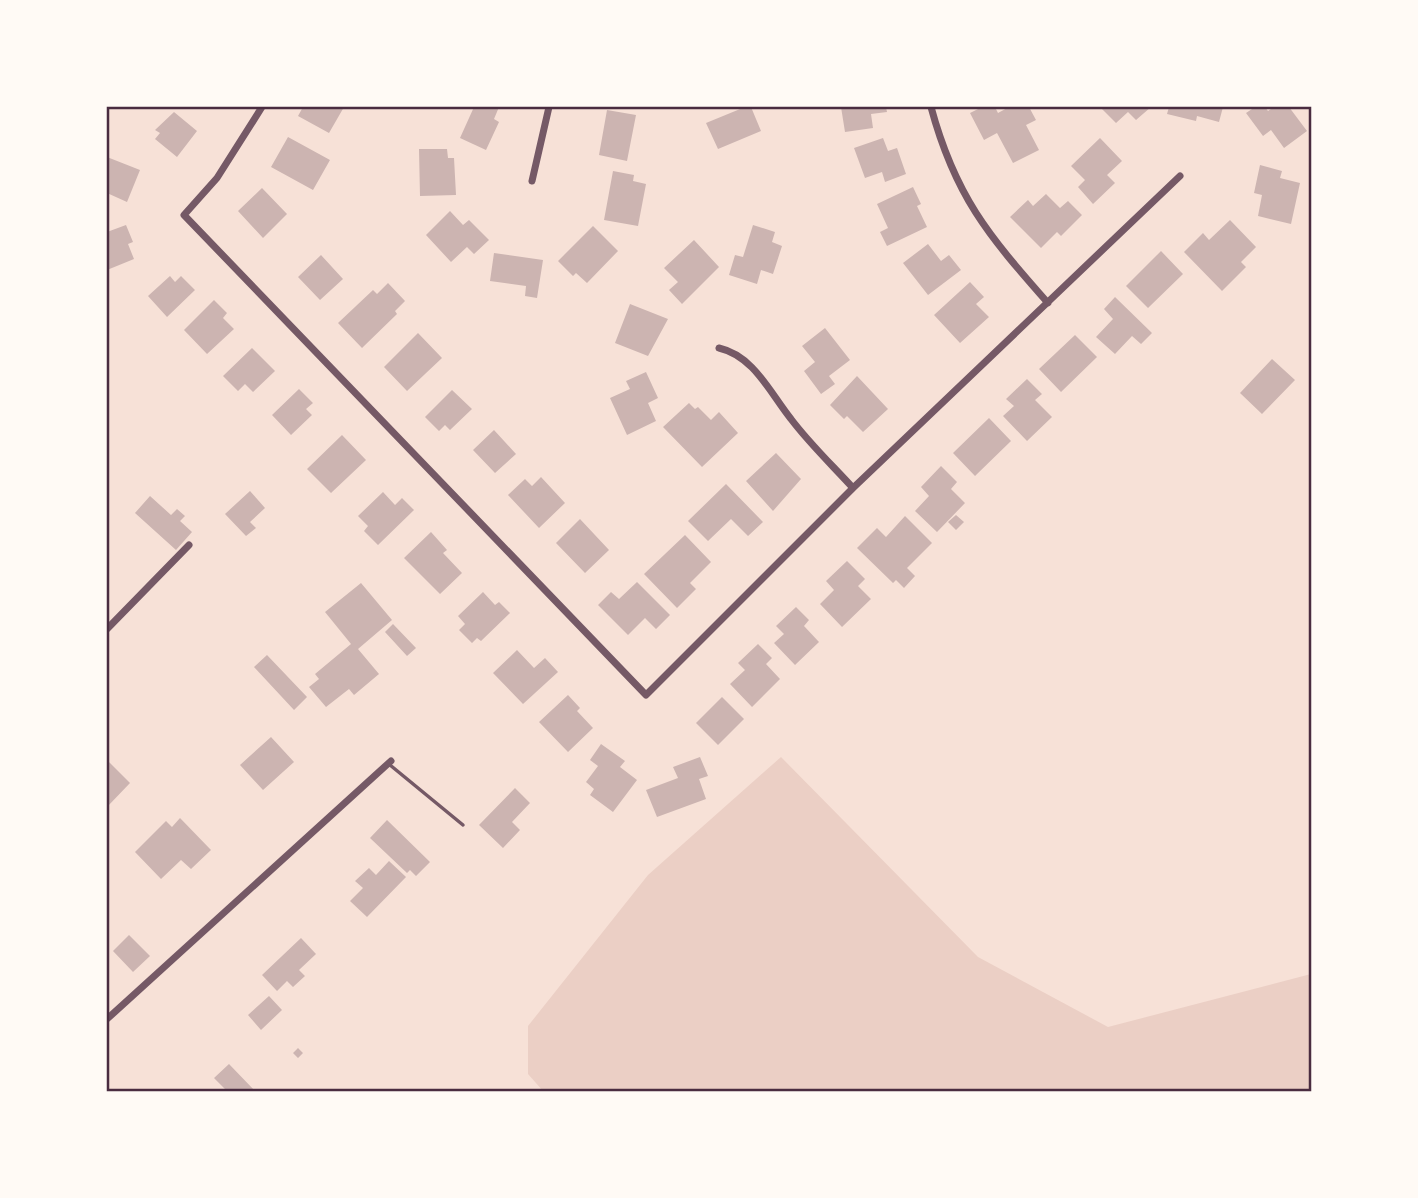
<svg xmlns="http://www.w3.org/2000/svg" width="1418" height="1198" font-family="Helvetica,sans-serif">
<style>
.green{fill:#ebcfc5}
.building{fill:#ccb4b1}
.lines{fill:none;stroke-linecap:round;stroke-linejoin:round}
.service{stroke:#755966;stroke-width:3.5}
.minor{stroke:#755966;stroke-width:7}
.neatline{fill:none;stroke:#4a2c40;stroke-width:2.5}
</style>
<rect width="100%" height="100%" fill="#f7e1d7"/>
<path class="green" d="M781,757l197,200 130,70 203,-53v117h-768l-15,-17v-48l120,-151z"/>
<path class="building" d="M303,107h41l-15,26 -31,-17z
M474,107h25l-5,12 5,3 -13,28 -26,-12z
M745,107h6l10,24 -43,18 -12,-26z
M841,107h45l1,5 -16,2 2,14 -28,4z
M982,107h13l3,6 11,-6h20l7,13 -10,5 13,25 -26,13 -16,-30 -13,7 -14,-27z
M1100,107h51l-15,13 -8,-8 -12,11z
M1169,107h54l-4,15 -22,-6 -1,5 -29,-7z
M1255,107h10l3,4 6,-4h15l18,24 -23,17 -13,-18 -8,6 -17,-23z
M607,110l29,5 -9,46 -28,-6z
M174,112l23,19 -20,26 -22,-18 5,-6 -5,-3z
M288,137l42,23 -17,30 -42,-23z
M883,138l5,13 9,-3 9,26 -21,8 -3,-10 -17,6 -11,-30z
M1100,138l22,23 -15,14 8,8 -22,21 -15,-17 7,-7 -14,-14z
M419,149h28l1,9h6l2,37 -36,1z
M107,157l33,13 -13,32 -20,-9z
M1260,165l22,6 -2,7 20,5 -9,41 -33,-8 4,-21 -8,-2z
M613,171l21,4 -1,6 13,3 -8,42 -34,-6z
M913,187l8,17 -4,2 10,21 -40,19 -7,-14 8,-4 -11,-24z
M262,188l25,26 -24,24 -25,-27z
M1046,194l14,14 8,-7 14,14 -21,21 -4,-4 -16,16 -31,-31 18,-17 5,6z
M450,211l13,14 6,-5 20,20 -15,14 -7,-7 -16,15 -25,-27z
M1230,220l26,27 -15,15 5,5 -24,24 -38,-39 19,-19 6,7z
M126,225l7,17 -5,2 6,15 -27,11v-38z
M753,225l22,7 -3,10 10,4 -9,28 -12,-4 -4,14 -28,-9 6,-20 8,2z
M593,226l25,25 -31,32 -11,-10 -3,3 -15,-15z
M694,240l25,27 -37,37 -13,-14 9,-8 -14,-14z
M928,244l13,17 8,-6 12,15 -33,25 -25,-32z
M1161,251l22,23 -35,34 -22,-22z
M494,253l49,7 -6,38 -12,-2 1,-10 -36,-5z
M321,255l22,24 -23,21 -22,-23z
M170,276l5,6 6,-6 14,14 -28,27 -19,-21z
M970,282l14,15 -8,7 13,13 -29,26 -26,-28z
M388,283l17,18 -10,10 2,3 -35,34 -24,-25 35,-33 4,4z
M1115,297l37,36 -11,11 -9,-8 -17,18 -19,-17 17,-18 -9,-10z
M214,300l13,13 -4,5 11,11 -27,25 -23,-24z
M630,304l38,15 -20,37 -33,-13z
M825,328l25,32 -21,16 6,8 -14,10 -17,-23 11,-9 -13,-16z
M418,333l24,25 -35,33 -23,-24z
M1075,335l22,22 -36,35 -22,-23z
M252,348l23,23 -22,21 -8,-8 -7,7 -15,-15z
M1272,359l23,21 -33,34 -22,-21z
M646,372l12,26 -10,5 8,18 -29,14 -17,-37 20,-9 -4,-8z
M857,376l31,33 -25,23 -16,-16 -3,3 -14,-14z
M1027,379l15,15 -7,6 17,17 -25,24 -24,-25 11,-10 -8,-7z
M299,389l14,14 -7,6 6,6 -21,20 -19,-20z
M452,390l20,19 -22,21 -5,-5 -6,6 -14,-14z
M689,403l6,6 3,-2 13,13 8,-8 19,21 -36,34 -39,-40z
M989,418l22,23 -36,35 -22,-23z
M494,430l22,24 -21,19 -22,-23z
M342,435l24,25 -35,33 -24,-24z
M776,453l25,26 -28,32 -27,-30z
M941,466l16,16 -6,7 14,14 -28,29 -22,-21 14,-15 -8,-9z
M541,477l24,26 -26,25 -31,-33 17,-16 7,7z
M726,484l37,38 -15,14 -17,-17 -23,22 -20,-20z
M250,491l15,17 -15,14 6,6 -10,8 -21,-22z
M383,492l12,13 7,-7 12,12 -36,35 -14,-14 4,-5 -10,-10z
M150,496l21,19 6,-6 8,7 -5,5 12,11 -16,18 -41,-37z
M956,515l8,7 -8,8 -8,-8z
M905,516l27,27 -25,25 8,8 -11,12 -8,-8 -3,3 -36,-35 20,-20 9,9z
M580,519l29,31 -24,23 -29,-30z
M431,532l16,18 -4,3 19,20 -22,21 -36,-36z
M685,535l26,27 -21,21 6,6 -19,19 -33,-34z
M847,561l18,18 -7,7 13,13 -29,28 -22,-23 14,-14 -8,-9z
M637,582l33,33 -14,14 -11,-11 -17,17 -30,-30 13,-13 8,7z
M361,583l31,37 -34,29 21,25 -25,21 -5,-6 -23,18 -17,-20 10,-8 -4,-5 36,-30 -26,-32z
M483,592l12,13 4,-3 11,11 -29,28 -4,-3 -5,5 -13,-13 6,-6 -7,-8z
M796,607l13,13 -5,6 15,16 -24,23 -21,-22 10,-9 -8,-8z
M393,624l23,24 -9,8 -22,-24z
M758,644l14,14 -6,6 14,15 -28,28 -22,-23 15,-14 -7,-7z
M517,650l17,18 11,-10 13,14 -35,32 -30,-31z
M267,655l40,42 -13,13 -40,-43z
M568,695l12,13 -3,3 16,17 -25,24 -29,-30z
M722,697l22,22 -26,26 -22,-22z
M271,737l23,25 -31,28 -23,-25z
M601,744l24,17 -5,6 17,13 -24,32 -23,-17 4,-6 -8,-7 12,-16 -8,-6z
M700,757l8,19 -9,3 7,20 -49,18 -11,-27 32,-12 -5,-11z
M108,761l22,22 -23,24v-45z
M515,788l15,15 -18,19 8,8 -17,18 -24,-23z
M180,818l31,32 -20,19 -10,-9 -20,19 -26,-27 31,-31 6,6z
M387,820l43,42 -14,14 -6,-6 -3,3 -37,-35z
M389,861l17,16 -39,40 -17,-16 13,-13 -8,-7 14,-13 7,7z
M129,935l21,21 -17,16 -20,-21z
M301,938l15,16 -17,16 6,6 -12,11 -6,-6 -10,10 -15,-16z
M269,996l13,14 -21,20 -13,-15z
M298,1048l5,5 -5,5 -5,-5z
M229,1064l26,27h-28l-13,-13z"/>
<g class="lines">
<path class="service" d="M390,765l73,60"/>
<path class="minor" d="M262,107l-45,71 -33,37 462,480 207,-207 327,-312
M931,107c24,89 57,128 117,196
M532,181l17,-74
M719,348c35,8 51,45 72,71 18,24 41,46 62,69
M107,629l82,-84
M107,1019l284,-258"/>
</g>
<rect width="1418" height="1198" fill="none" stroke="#fffaf5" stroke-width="217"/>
<rect x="108" y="108" width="1202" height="982" class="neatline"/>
</svg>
